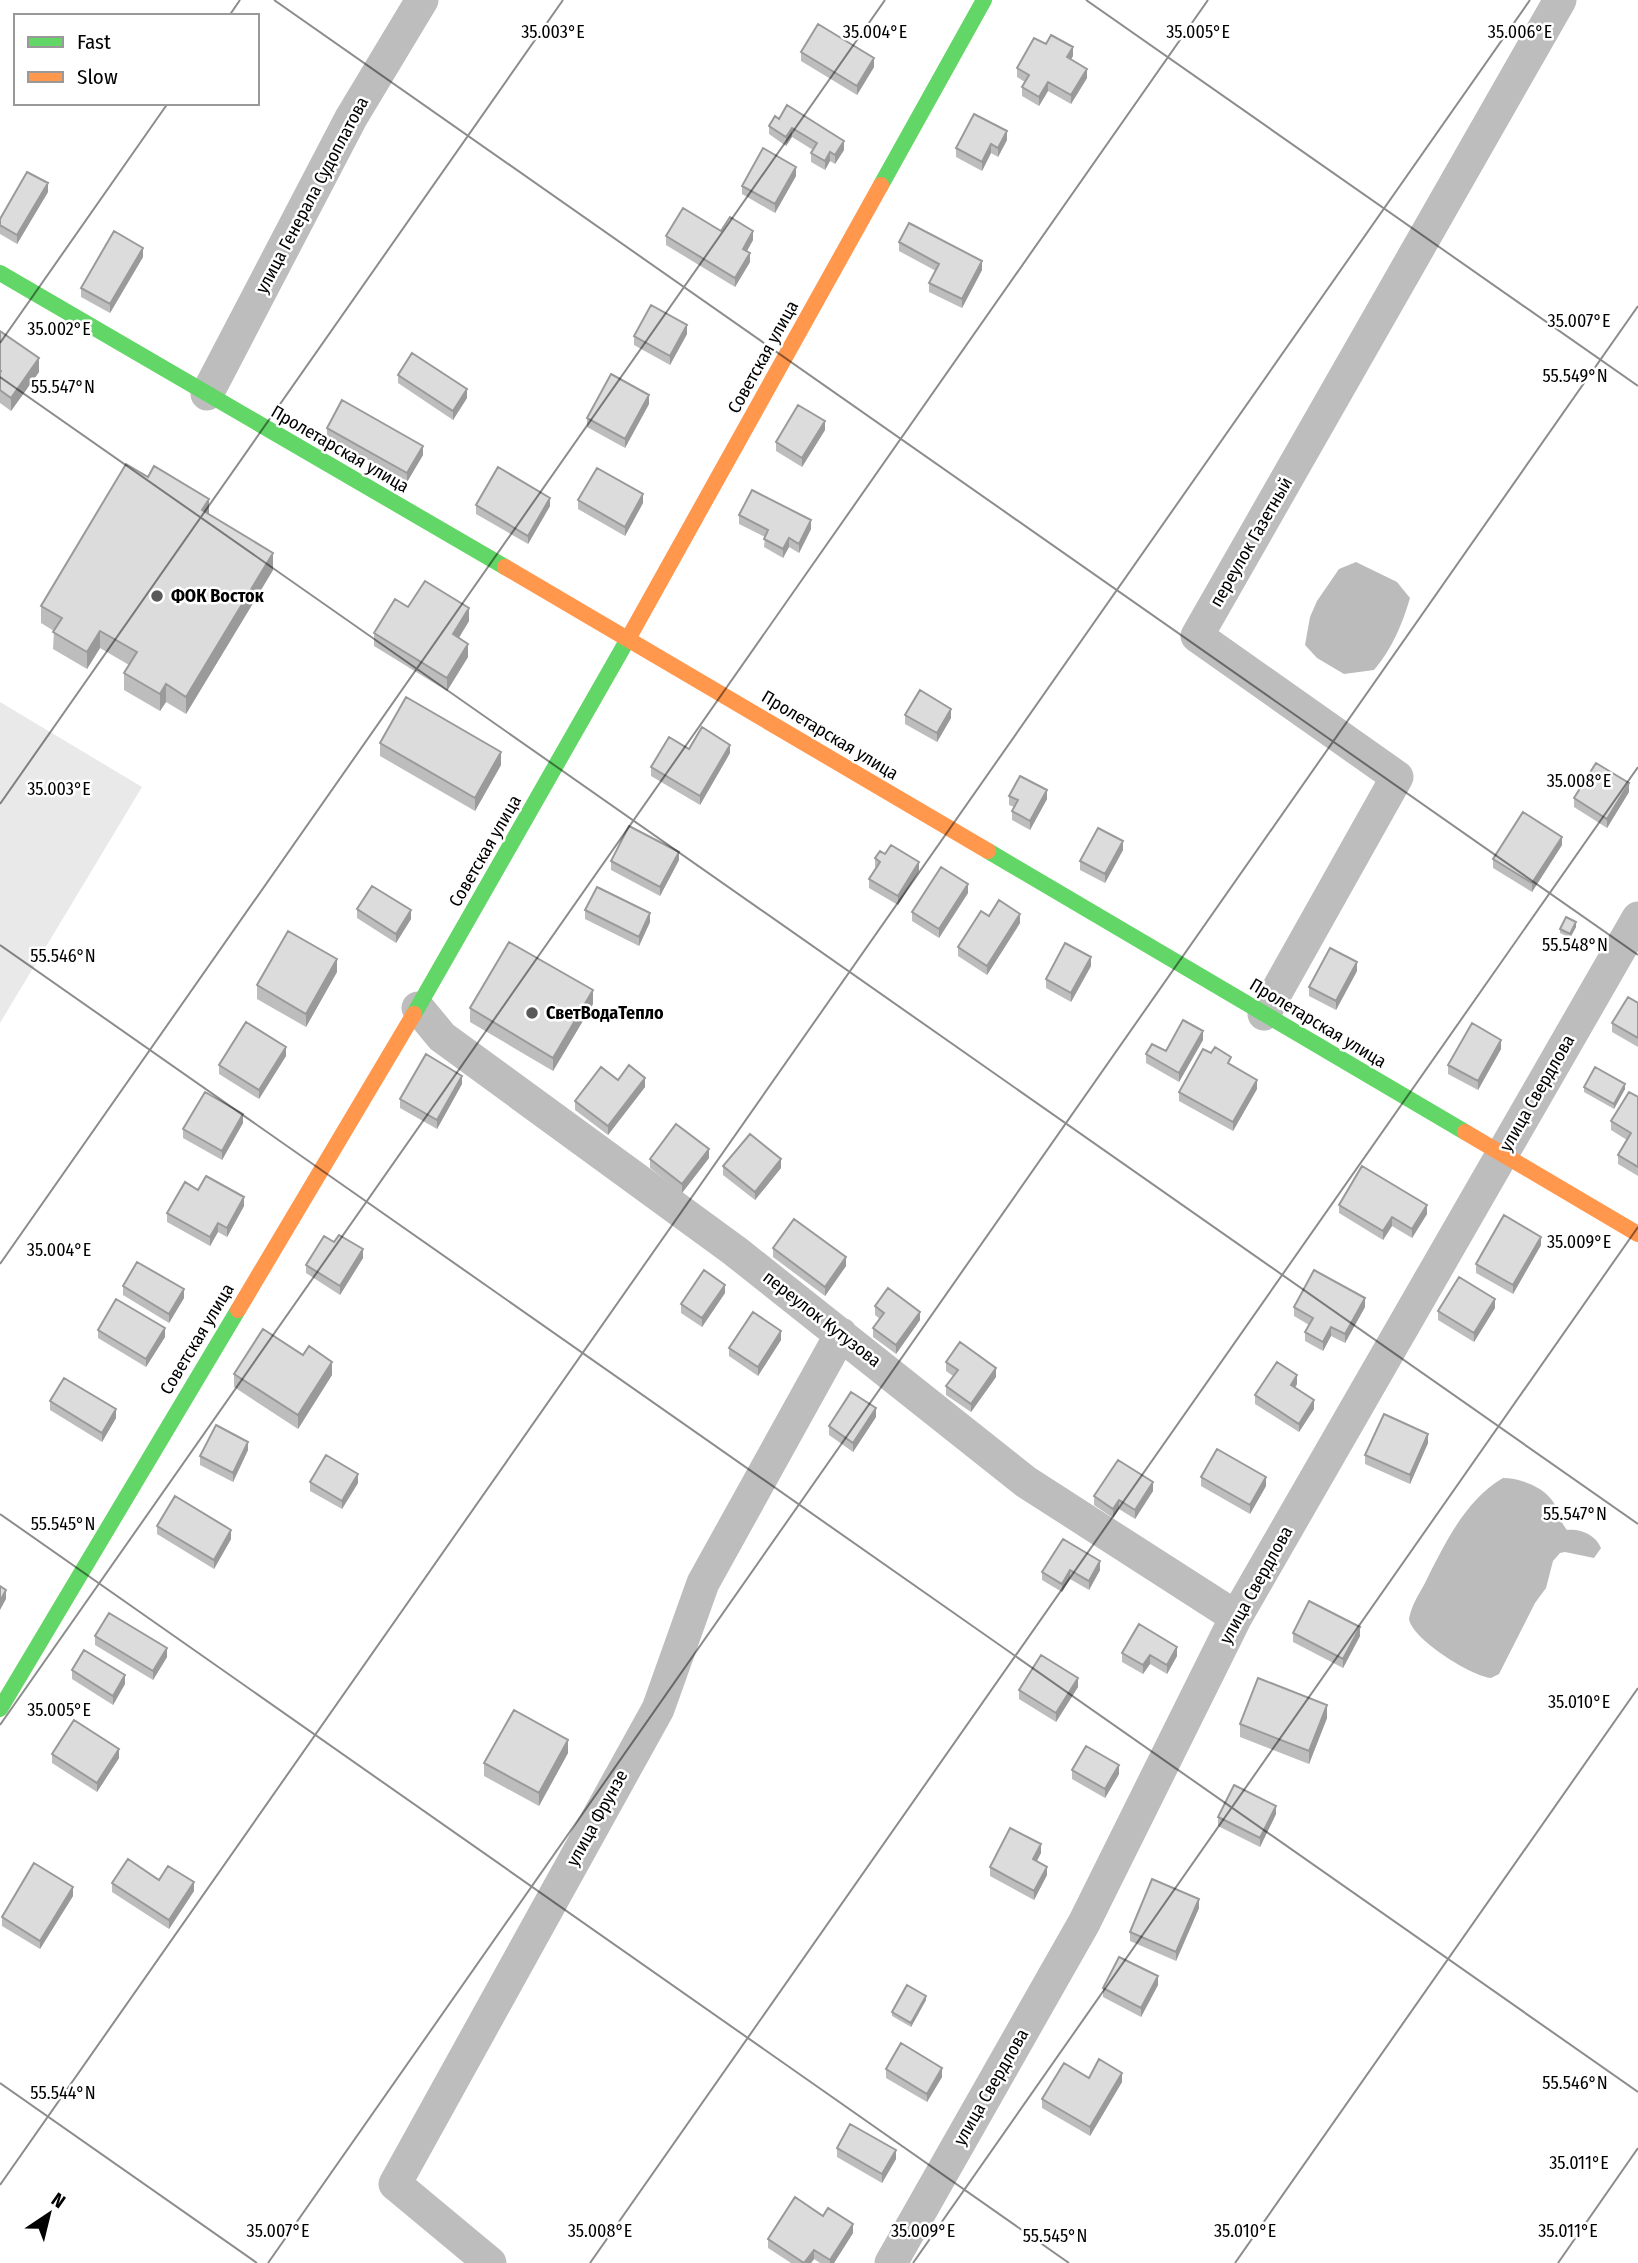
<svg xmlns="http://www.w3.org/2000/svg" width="1638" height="2263" font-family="'Fira Sans Condensed',sans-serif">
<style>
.green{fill:#e9e9e9}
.water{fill:#bbb}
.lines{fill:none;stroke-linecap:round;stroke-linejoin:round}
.street{stroke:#bdbdbd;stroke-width:33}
.fast{stroke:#63d668;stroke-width:16}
.slow{stroke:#ff974d;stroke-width:16}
.wall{fill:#bdbdbd}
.shaded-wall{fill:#9a9a9a}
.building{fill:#dcdcdc;stroke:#9a9a9a;stroke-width:2}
.ticks{fill:none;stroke:#000;stroke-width:2;stroke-opacity:0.45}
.poi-dot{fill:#595959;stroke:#fff;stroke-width:2.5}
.labels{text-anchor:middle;stroke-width:5;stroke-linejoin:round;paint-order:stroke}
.street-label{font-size:18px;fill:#000;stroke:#fff}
.poi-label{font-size:18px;font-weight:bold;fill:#000;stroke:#fff;text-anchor:start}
.ticks-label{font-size:18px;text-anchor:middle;fill:#000;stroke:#fff;stroke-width:5;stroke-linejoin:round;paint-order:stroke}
</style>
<rect width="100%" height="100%" fill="#fff"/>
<path class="green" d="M0,702l142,85 -142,236z"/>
<path class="water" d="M1356,562l41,20 13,16c-8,27 -18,51 -36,72l-30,4 -27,-16 -12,-13 5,-28 7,-16 22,-32z
M1503,1478c16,0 38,8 48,21 8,9 8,22 16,31 13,-2 29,5 34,18l-7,10 -29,-6 -5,1 -7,8 -7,27 -11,15 -36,71 -8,4c-20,-2 -79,-39 -82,-59 2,-13 10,-25 16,-36 19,-38 40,-83 78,-105z"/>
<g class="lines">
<path class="street" d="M207,394l144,-276 71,-118
M418,1008l24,29 293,214 291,231 210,135
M1264,1014l133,-237 -200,-141 363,-636
M490,2263l-95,-79 263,-475 45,-126 138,-249
M891,2263l193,-340 152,-306 402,-699"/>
<path class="fast" d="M881,185l103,-185
M0,273l505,294
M988,851l477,281
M414,1014l214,-375
M0,1709l238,-399"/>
<path class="slow" d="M505,567l483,284
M628,639l253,-454
M1465,1132l173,102
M238,1310l176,-296"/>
</g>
<path class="wall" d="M1046,44l27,12 -2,3 16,19 -16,26 -23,-13 -9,15 -17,-10v-9l3,-5 -8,-5v-9z
M801,52l73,15 -17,28 -56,-34z
M779,119l65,31 -9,14 -5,-3 -5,9 -14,-8v-9l2,-3 -21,-13 -6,9 -17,-12v-8z
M1007,140l-9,17 -7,-4 -9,18 -26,-14v-9z
M796,176l-21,37 -33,-19v-8z
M48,192l-31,52 -17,-10v-15z
M721,231l32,9 -6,11 3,11 -15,25 -69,-42v-9z
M899,242l83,28 -20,38 -33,-16v-9l7,-12 -37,-20z
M143,257l-33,56 -29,-16v-9z
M0,331l39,41 -28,39 -11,-8z
M687,334l-17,31 -36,-20v-9z
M398,375l69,23 -14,22 -55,-37z
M649,404l-24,44 -38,-21v-9z
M327,428l96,27 -16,27 -80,-45z
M825,430l-23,37 -26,-16v-9z
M578,500l65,3 -18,33 -47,-27z
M476,505l74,1 -22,38 -52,-30z
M209,514l64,56 -87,144 -20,-12 -6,9 -36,-21v-17l5,-8 -29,-17 -13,21 -34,-20 1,-18 -13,-8v-17z
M739,515l72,14 -12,24 -10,-6 -6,11 -19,-11 1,-10 -26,-13z
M408,607l61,14 -10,17 9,19 -21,34 -73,-45v-13z
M905,715l46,3 -14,24 -32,-18z
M380,743l121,22 -26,46 -95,-55z
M689,749l41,4 -30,52 -49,-29v-9z
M1629,792l-22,36 -33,-21v-9z
M1009,796l38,3 -17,31 -18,-10v-9l2,-4 -5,-2z
M1562,845l-30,47 -39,-24v-9z
M1123,850l-18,33 -25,-13v-9z
M875,858l44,13 -21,34 -29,-17v-9l8,-11 -2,-1z
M679,860l-19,36 -49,-26v-9z
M968,893l-29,45 -27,-17v-9z
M357,909l54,10 -15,24 -39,-25z
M585,910l65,12 -11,24 -54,-27z
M989,916l31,7 -33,52 -29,-19v-9z
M1576,927l-6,11 -10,-5v-4z
M1091,966l-20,36 -25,-14v-9z
M1357,971l-21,39 -27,-14v-9z
M337,972l-31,55 -49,-28v-14z
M1638,1003v44l-26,-15v-9z
M593,1004l-40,67 -83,-49v-14z
M1203,1040l-24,42 -33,-19v-9l20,-3z
M1501,1049l-23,41 -30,-16v-9z
M286,1056l-27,43 -40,-25v-9z
M1231,1065l26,24 -24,42 -54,-30v-9z
M618,1080l27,7 -37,48 -33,-25v-9z
M462,1084l-25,45 -37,-21v-9z
M1584,1087l41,2 -11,20 -30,-17z
M1638,1097v79l-20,-12v-9l9,-15 -16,-10v-9z
M243,1123l-21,37 -39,-22v-9z
M709,1158l-27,35 -32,-25v-9z
M723,1166l58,2 -26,32 -32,-25z
M198,1190l46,16 -17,31 -9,-5 -8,14 -43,-24v-9z
M1339,1205l88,9 -15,24 -20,-12 -9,14 -44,-27z
M1541,1245l-28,49 -37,-21v-9z
M773,1248l73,18 -21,30 -52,-39z
M363,1258l-23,37 -34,-22v-8z
M123,1286l61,12 -15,25 -46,-28z
M725,1293l-23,34 -21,-14v-9z
M875,1306l45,14 -24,34 -23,-17v-9l7,-9 -5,-4z
M1294,1307h71l-20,36 -14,-7 -8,15 -18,-10v-9l4,-7 -15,-9z
M1495,1308l-21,34 -36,-22v-9z
M98,1330l67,7 -19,30 -48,-29z
M781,1340l-23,36 -29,-20v-8z
M946,1362l50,15 -25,35 -25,-17v-9l7,-10 -7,-5z
M234,1374l98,1 -34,54 -64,-42z
M1297,1384l-2,4 19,21 -15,23 -44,-28v-9z
M50,1401l66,17 -14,24 -52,-32z
M876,1417l-23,35 -24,-17v-9z
M1428,1443l-18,41 -45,-20v-9z
M248,1450l-15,32 -33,-17v-9z
M1201,1477l65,9 -16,28 -49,-28z
M310,1482l48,1 -16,26 -32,-18z
M1153,1491l-18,28 -16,-10 -6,9 -19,-13v-9z
M157,1526l74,13 -17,30 -57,-35z
M1063,1539l37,31 -11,20 -19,-11 -8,13 -20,-12v-8z
M1293,1633l67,3 -17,32 -50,-26z
M95,1636l72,21 -14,23 -58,-35z
M1122,1653l55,3 -10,18 -17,-10 -7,10 -21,-12z
M72,1670l53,14 -12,21 -41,-26z
M1078,1687l-22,35 -37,-23v-9z
M1327,1718l-18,46 -69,-27v-13z
M568,1753l-29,53 -55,-30v-13z
M52,1754l67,4 -22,34 -45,-29z
M1072,1770l47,4 -14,24 -33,-19z
M1276,1814l-16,33 -42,-21v-9z
M1041,1853l-4,8 10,14 -13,25 -44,-24v-9z
M112,1883l82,8 -25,38 -57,-37z
M73,1896l-33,53 -38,-23v-9z
M1199,1908l-23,53 -46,-20v-9z
M1158,1985l-17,32 -38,-20v-9z
M926,2000l-15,27 -19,-11v-4z
M886,2069l56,8 -15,25 -41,-24z
M1089,2078l33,4 -32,54 -48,-28v-9z
M837,2148l59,11 -14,24 -45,-26z
M823,2216l30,17 -19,30h-14l-6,-4 -3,4h-20l-23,-15v-9z"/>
<path class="shaded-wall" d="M1073,47v9l-6,10v-9z
M874,58v9l-17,28v-9z
M1087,69v9l-16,26v-9z
M1048,82v9l-9,15v-9z
M792,128v9l-6,9v-9z
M1007,131v9l-9,17v-9z
M844,141v9l-9,14v-9z
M991,144v9l-9,18v-9z
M830,152v9l-5,9v-9z
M796,167v9l-21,37v-9z
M48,183v9l-31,52v-9z
M753,231v9l-10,18v-9z
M143,248v9l-33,56v-9z
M750,253v9l-15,25v-9z
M982,261v9l-20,38v-9z
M687,325v9l-17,31v-9z
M39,358v14l-28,39v-13z
M467,389v9l-14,22v-9z
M649,395v9l-24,44v-9z
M825,421v9l-23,37v-9z
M423,446v9l-16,27v-9z
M643,494v9l-18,33v-9z
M550,498v8l-22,38v-8z
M209,499v17l-7,-6z
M811,520v9l-12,24v-9z
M789,538v9l-6,11v-9z
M273,553v17l-87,144v-17z
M469,608v13l-16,26v-13z
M100,631v17l-13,21v-17z
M468,644v13l-21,34v-13z
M166,684v18l-6,9v-17z
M951,709v9l-14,24v-9z
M730,745v8l-30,52v-9z
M501,752v13l-26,46v-13z
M1629,783v9l-22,36v-9z
M1047,790v9l-17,31v-9z
M1562,837v8l-30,47v-9z
M1123,841v9l-18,33v-9z
M679,852v8l-19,36v-9z
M919,862v9l-21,34v-9z
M968,884v9l-29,45v-9z
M411,910v9l-15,24v-9z
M650,913v9l-11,24v-9z
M1020,914v9l-33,52v-9z
M1576,922v5l-6,11v-4z
M1091,957v9l-20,36v-9z
M337,959v13l-31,55v-13z
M1357,962v9l-21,39v-9z
M593,990v14l-40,67v-13z
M1203,1031v9l-24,42v-9z
M1501,1040v9l-23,41v-9z
M286,1047v9l-27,43v-9z
M462,1076v8l-25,45v-9z
M645,1078v9l-37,48v-9z
M1257,1080v9l-24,42v-9z
M1625,1084v5l-11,20v-5z
M243,1114v9l-21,37v-9z
M709,1149v9l-27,35v-9z
M781,1159v9l-26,32v-8z
M244,1197v9l-17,31v-9z
M1427,1205v9l-15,24v-9z
M1392,1217v9l-9,14v-9z
M218,1223v9l-8,14v-9z
M1541,1237v8l-28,49v-9z
M363,1249v9l-23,37v-9z
M846,1257v9l-21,30v-9z
M725,1285v8l-23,34v-9z
M184,1289v9l-15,25v-9z
M1365,1298v9l-20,36v-9z
M1495,1299v9l-21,34v-9z
M920,1312v8l-24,34v-9z
M1331,1327v9l-8,15v-9z
M165,1328v9l-19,30v-8z
M781,1331v9l-23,36v-9z
M332,1362v13l-34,54v-14z
M996,1368v9l-25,35v-8z
M1297,1375v9l-6,10v-9z
M1314,1400v9l-15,23v-8z
M876,1408v9l-23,35v-9z
M116,1409v9l-14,24v-9z
M1428,1434v9l-18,41v-9z
M248,1442v8l-15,32v-9z
M358,1474v9l-16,26v-8z
M1266,1477v9l-16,28v-9z
M1153,1482v9l-18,28v-9z
M1119,1500v9l-6,9v-9z
M231,1530v9l-17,30v-9z
M1100,1561v9l-11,20v-9z
M1070,1570v9l-8,13v-8z
M6,1590v9l-6,11v-9z
M1360,1627v9l-17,32v-9z
M1177,1647v9l-10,18v-9z
M167,1648v9l-14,23v-9z
M1150,1655v9l-7,10v-9z
M125,1675v9l-12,21v-9z
M1078,1678v9l-22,35v-9z
M1327,1705v13l-18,46v-13z
M568,1740v13l-29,53v-13z
M119,1749v9l-22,34v-9z
M1119,1765v9l-14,24v-9z
M1276,1806v8l-16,33v-9z
M1041,1844v9l-8,15v-9z
M1047,1867v8l-13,25v-9z
M194,1882v9l-25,38v-9z
M73,1887v9l-33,53v-8z
M1199,1899v9l-23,53v-9z
M1158,1976v9l-17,32v-9z
M926,1996v4l-15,27v-4z
M942,2068v9l-15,25v-8z
M1122,2073v9l-32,54v-9z
M896,2150v9l-14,24v-9z
M853,2224v9l-19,30h-4v-3z
M814,2250v9l-3,4h-6z"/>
<path class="building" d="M818,24l56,34 -17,28 -56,-34z
M1051,35l22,12 -6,10 20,12 -16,26 -23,-13 -9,15 -17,-10 7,-12 -12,-7 17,-30 12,6z
M787,105l57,36 -9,14 -5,-3 -5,9 -14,-8 6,-10 -25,-15 -6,9 -17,-11 6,-10 4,3z
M974,114l33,17 -9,17 -7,-4 -9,18 -26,-14z
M763,148l33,19 -21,37 -33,-18z
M27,172l21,11 -31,52 -17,-10v-6z
M683,208l38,23 9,-14 23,14 -10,18 7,4 -15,25 -69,-42z
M909,223l73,38 -20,38 -33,-16 10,-19 -40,-22z
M114,231l29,17 -33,56 -29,-16z
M651,305l36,20 -17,31 -36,-20z
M0,331l39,27 -28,40 -11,-8v-17l1,-2 -1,-1z
M412,353l55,36 -14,22 -55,-36z
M611,374l38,21 -24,44 -38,-21z
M342,400l81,46 -16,27 -80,-45z
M798,405l27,16 -23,37 -26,-16z
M126,464l22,13 6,-11 55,33 -7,11 71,43 -87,144 -20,-13 -6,10 -36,-21 13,-21 -37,-21 -13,21 -34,-20 9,-14 -21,-12z
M498,467l52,31 -22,38 -52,-31z
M597,468l46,26 -18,33 -47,-27z
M752,490l59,30 -12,24 -10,-6 -6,11 -19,-10 4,-9 -29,-15z
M425,581l44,27 -16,26 15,10 -21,34 -73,-45 21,-34 13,8z
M920,690l31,19 -14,24 -32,-18z
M406,697l95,55 -26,46 -95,-55z
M702,727l28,18 -30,51 -49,-29 18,-30 20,12z
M1596,763l33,20 -22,36 -33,-21z
M1020,776l27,14 -17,31 -18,-10 6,-11 -9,-4z
M1523,812l39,25 -30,46 -39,-24z
M629,826l50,26 -19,35 -49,-26z
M1098,828l25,13 -18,33 -25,-13z
M891,845l28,17 -21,34 -29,-17 11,-17 -5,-4 5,-7 5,3z
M941,867l27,17 -29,45 -27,-17z
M372,886l39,24 -15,24 -39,-25z
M597,887l53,26 -11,24 -54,-27z
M999,900l21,14 -33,52 -29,-19 23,-36 8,5z
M1566,917l10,5 -6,12 -10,-5z
M288,931l49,28 -31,55 -49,-29z
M509,942l84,48 -40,68 -83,-50z
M1065,943l26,14 -20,36 -25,-14z
M1330,948l27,14 -21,39 -27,-14z
M1628,997l10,6v35l-26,-15z
M1183,1020l20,11 -24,42 -33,-19 6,-10 14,7z
M246,1022l40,25 -27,43 -40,-25z
M1472,1023l29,17 -23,41 -30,-16z
M1215,1047l16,10 -3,6 29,17 -24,42 -54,-30 24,-43 8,4z
M426,1054l36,22 -25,44 -37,-21z
M629,1065l16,13 -37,48 -33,-25 26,-34 17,13z
M1595,1067l30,17 -11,20 -30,-17z
M205,1092l38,22 -21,37 -39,-22z
M1629,1092l9,5v70l-20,-12 13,-22 -20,-12z
M676,1124l33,25 -27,35 -32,-25z
M750,1134l31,25 -26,33 -32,-26z
M1362,1166l65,39 -15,24 -20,-12 -9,14 -44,-26z
M206,1176l38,21 -17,31 -9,-5 -8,14 -43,-24 18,-31 13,8z
M1504,1215l37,22 -28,48 -37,-21z
M794,1219l52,38 -21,30 -52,-39z
M339,1235l24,14 -23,37 -34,-21 18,-29 10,6z
M137,1262l47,27 -15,25 -46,-28z
M704,1270l21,15 -23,33 -21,-14z
M1314,1270l51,28 -20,36 -14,-7 -8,15 -18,-10 8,-14 -19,-11z
M1459,1277l36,22 -21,34 -36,-22z
M888,1288l32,24 -24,33 -23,-17 11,-15 -9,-7z
M116,1299l49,29 -19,31 -48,-29z
M753,1312l28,19 -23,36 -29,-19z
M263,1329l40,26 6,-9 23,16 -34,53 -64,-41z
M960,1342l36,26 -25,36 -25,-18 12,-16 -12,-8z
M1277,1362l20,13 -6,10 23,15 -15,24 -44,-29z
M64,1378l52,31 -14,24 -52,-32z
M851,1392l25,16 -23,35 -24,-17z
M1384,1414l44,20 -18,41 -45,-20z
M216,1425l32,17 -15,31 -33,-17z
M1217,1449l49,28 -16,28 -49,-28z
M326,1455l32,19 -16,27 -32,-19z
M1118,1460l35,22 -18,28 -16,-10 -6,9 -19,-13z
M175,1496l56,34 -17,30 -57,-34z
M1063,1539l37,22 -11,20 -19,-11 -8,14 -20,-12z
M0,1586l6,4 -6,11z
M1309,1601l51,26 -17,32 -50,-26z
M109,1613l58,35 -14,23 -58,-35z
M1139,1624l38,23 -10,18 -17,-10 -7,10 -21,-12z
M84,1650l41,25 -12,21 -41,-26z
M1041,1655l37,23 -22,35 -37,-23z
M1258,1678l69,27 -18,46 -69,-27z
M514,1710l54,30 -29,53 -55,-30z
M74,1720l45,29 -22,34 -45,-29z
M1086,1746l33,19 -14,24 -33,-19z
M1234,1785l42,21 -16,32 -42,-21z
M1010,1828l31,16 -8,15 14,8 -13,24 -44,-24z
M128,1859l31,21 9,-14 26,16 -25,38 -57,-37z
M34,1863l39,24 -33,54 -38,-24z
M1152,1879l47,20 -23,53 -46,-20z
M1119,1957l39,19 -17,32 -38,-20z
M907,1985l19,11 -15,27 -19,-11z
M901,2043l41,25 -15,26 -41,-25z
M1099,2059l23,14 -32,54 -48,-28 22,-36 25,15z
M850,2124l46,26 -14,24 -45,-26z
M795,2197l28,19 5,-8 25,16 -23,36 -16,-10 -10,13 -36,-24z"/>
<path class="ticks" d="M274,0l1364,955M1086,0l552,386M229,16l11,-16M0,343l168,-240M0,377l1638,1147M0,804l563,-804M0,945l1638,1147M0,1264l885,-1264M0,1514l1069,749M0,1725l1208,-1725M0,2083l257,180M0,2185l1530,-2185M268,2263l1370,-1957M590,2263l1048,-1496M913,2263l725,-1036M1235,2263l403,-575M1558,2263l80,-115"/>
<g class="poi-dot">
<circle cx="157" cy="596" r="7"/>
<circle cx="532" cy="1013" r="7"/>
</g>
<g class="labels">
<g class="street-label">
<text transform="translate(312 195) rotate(-62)" y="6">улица Генерала Судоплатова</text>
<text transform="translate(763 357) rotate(-61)" y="6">Советская улица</text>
<text transform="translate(340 449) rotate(30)" y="6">Пролетарская улица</text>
<text transform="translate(1251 542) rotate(-60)" y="6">переулок Газетный</text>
<text transform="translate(830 735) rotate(31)" y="6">Пролетарская улица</text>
<text transform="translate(485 851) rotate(-60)" y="6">Советская улица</text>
<text transform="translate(1318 1023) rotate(31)" y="6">Пролетарская улица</text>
<text transform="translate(1537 1093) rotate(-60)" y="6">улица Свердлова</text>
<text transform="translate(822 1319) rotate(38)" y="6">переулок Кутузова</text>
<text transform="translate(197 1339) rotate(-59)" y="6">Советская улица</text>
<text transform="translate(1256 1585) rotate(-61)" y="6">улица Свердлова</text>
<text transform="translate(597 1818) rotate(-61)" y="6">улица Фрунзе</text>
<text transform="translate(991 2087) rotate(-60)" y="6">улица Свердлова</text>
</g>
<g class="poi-label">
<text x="171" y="602">ФОК Восток</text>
<text x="546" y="1019">СветВодаТепло</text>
</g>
</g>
<g class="ticks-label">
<text x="553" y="38">35.003°E</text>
<text x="875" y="38">35.004°E</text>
<text x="1198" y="38">35.005°E</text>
<text x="1520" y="38">35.006°E</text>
<text x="1579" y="327">35.007°E</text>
<text x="59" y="335">35.002°E</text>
<text x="1575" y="382">55.549°N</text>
<text x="63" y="393">55.547°N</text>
<text x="1579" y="787">35.008°E</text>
<text x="59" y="795">35.003°E</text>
<text x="1575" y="951">55.548°N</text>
<text x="63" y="962">55.546°N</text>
<text x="1579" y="1248">35.009°E</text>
<text x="59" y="1256">35.004°E</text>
<text x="1575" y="1520">55.547°N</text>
<text x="63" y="1530">55.545°N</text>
<text x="1579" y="1708">35.010°E</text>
<text x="59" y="1716">35.005°E</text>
<text x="1575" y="2089">55.546°N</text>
<text x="63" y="2099">55.544°N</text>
<text x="1579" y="2169">35.011°E</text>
<text x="278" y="2237">35.007°E</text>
<text x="600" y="2237">35.008°E</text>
<text x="923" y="2237">35.009°E</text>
<text x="1245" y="2237">35.010°E</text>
<text x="1568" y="2237">35.011°E</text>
<text x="1055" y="2242">55.545°N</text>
</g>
<rect x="14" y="14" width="245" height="91" fill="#ffffff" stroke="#999999" stroke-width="2"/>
<rect x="28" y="37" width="35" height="10" fill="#63d668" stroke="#999999" stroke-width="2"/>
<text x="77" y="49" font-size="21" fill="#000000">Fast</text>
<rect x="28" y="72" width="35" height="10" fill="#ff974d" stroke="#999999" stroke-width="2"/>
<text x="77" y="84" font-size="21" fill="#000000">Slow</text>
<g transform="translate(49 2214) rotate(35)" stroke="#ffffff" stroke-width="5" paint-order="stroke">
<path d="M0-5L12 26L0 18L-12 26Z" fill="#000000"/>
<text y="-10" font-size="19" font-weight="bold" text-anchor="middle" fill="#000000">N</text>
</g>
</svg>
